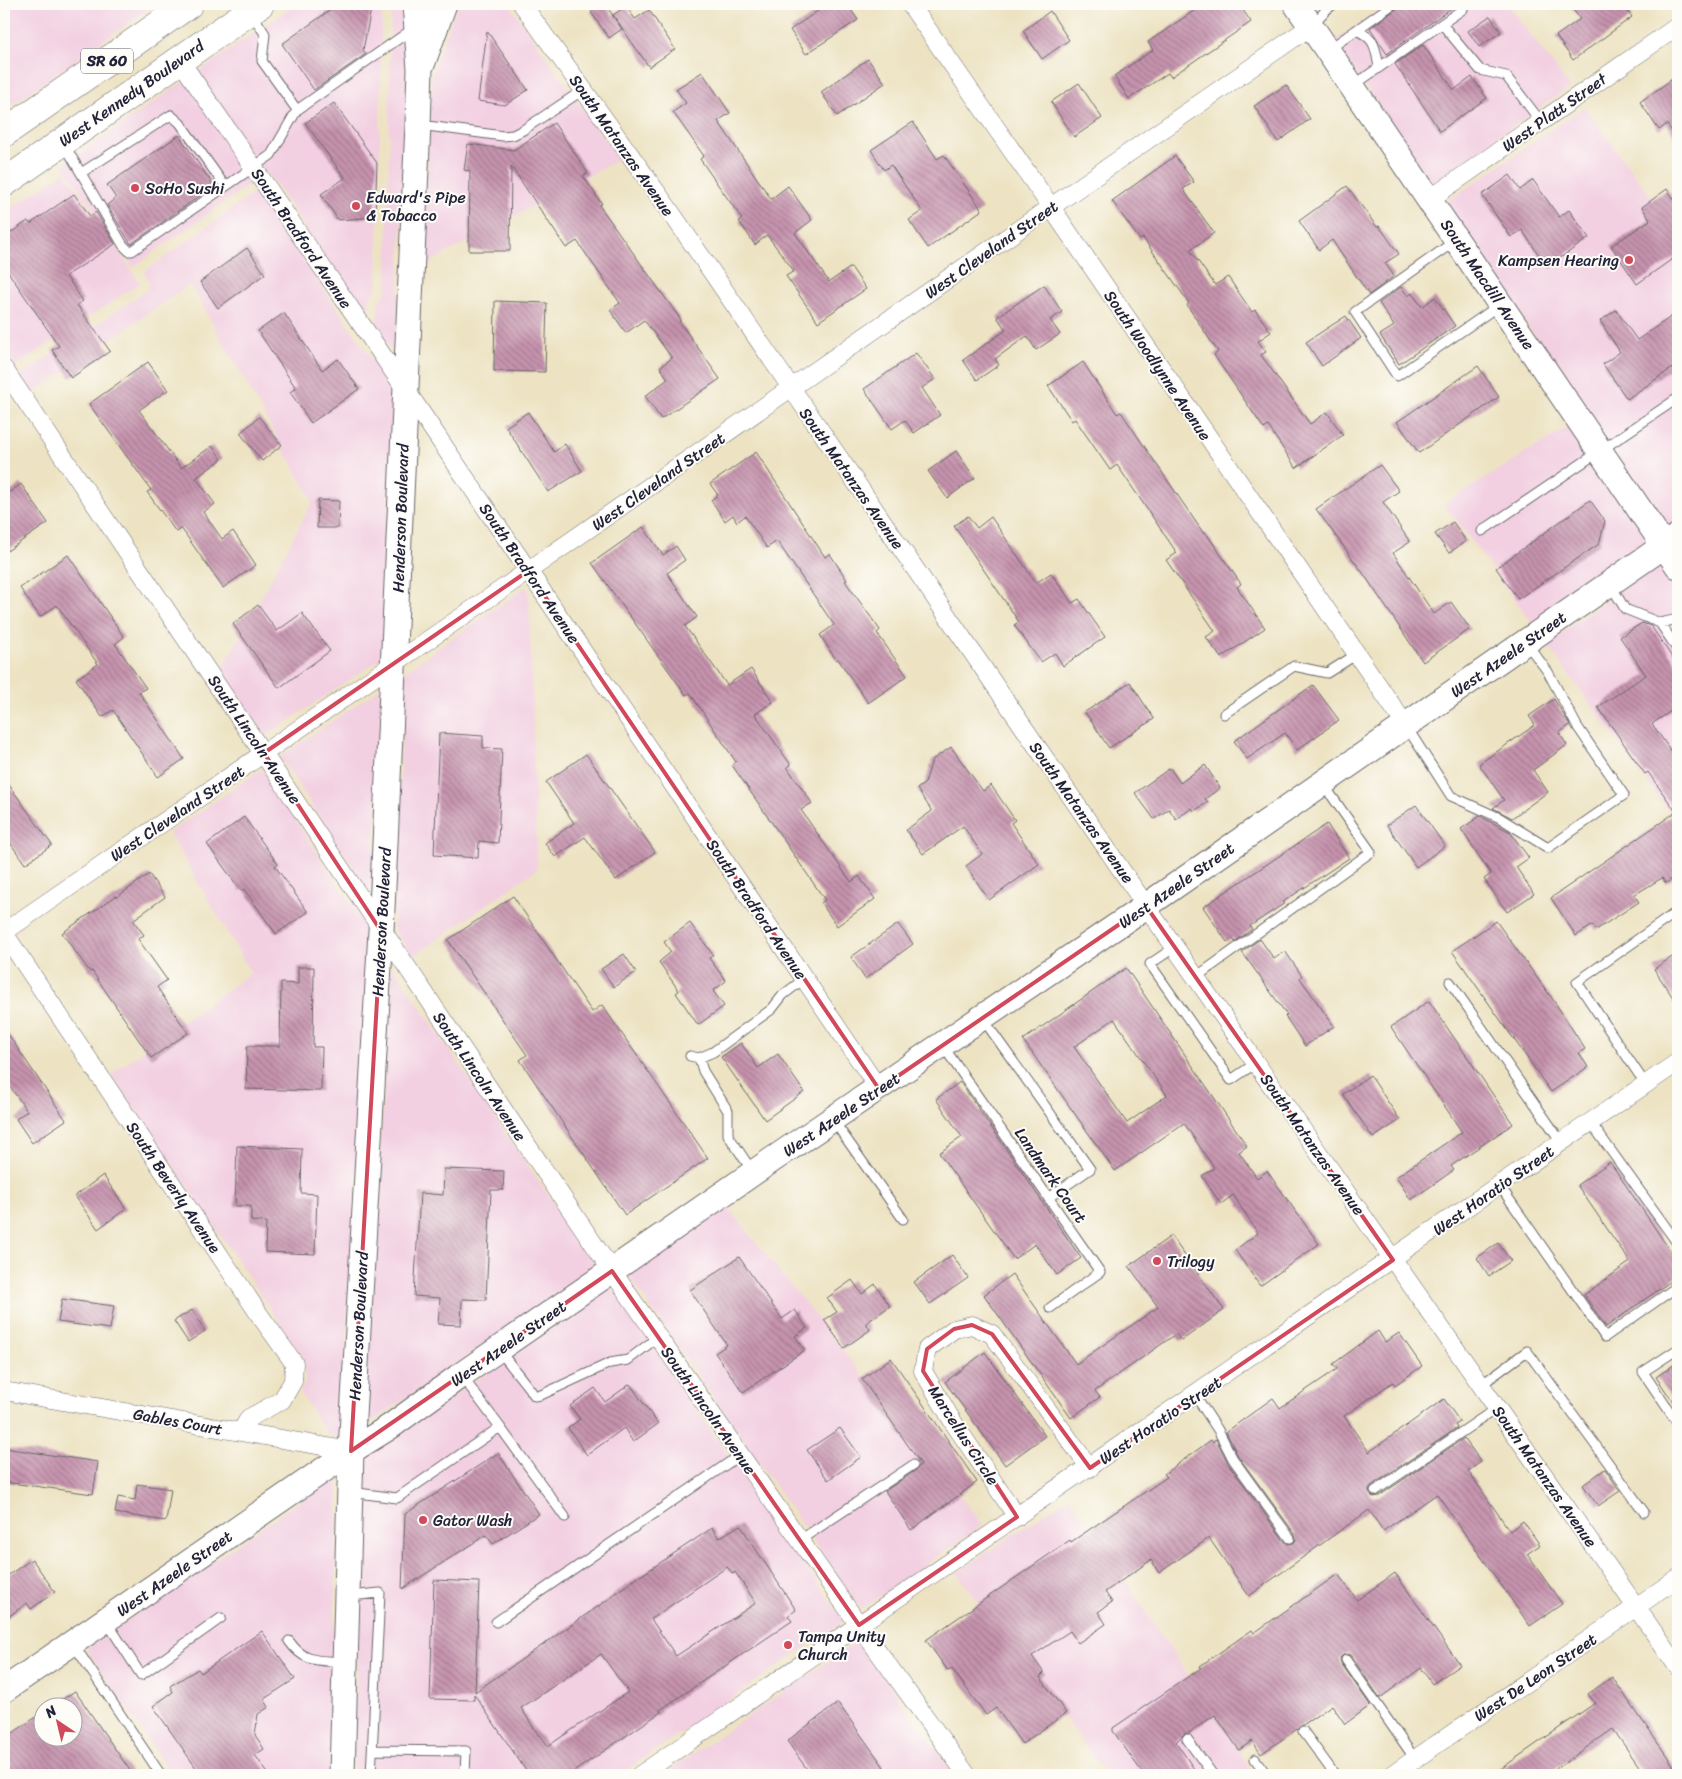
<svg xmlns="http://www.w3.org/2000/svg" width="1682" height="1779" font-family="Sriracha,sans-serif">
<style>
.built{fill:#f2cfe1}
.building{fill:url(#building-back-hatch);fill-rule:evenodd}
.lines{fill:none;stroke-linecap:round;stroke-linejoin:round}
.lane-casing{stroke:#69666b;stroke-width:11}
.street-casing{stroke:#69666b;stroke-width:19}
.secondary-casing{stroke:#69666b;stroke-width:27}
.primary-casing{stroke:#69666b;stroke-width:29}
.lane{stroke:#fff;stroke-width:9}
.street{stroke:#fff;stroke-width:18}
.secondary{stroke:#fff;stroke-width:25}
.primary{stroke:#fff;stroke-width:28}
.marked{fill:none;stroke:#d1495b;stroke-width:4;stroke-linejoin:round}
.poi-dot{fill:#d1495b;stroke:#fdfcf7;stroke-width:2}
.labels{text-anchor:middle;stroke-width:4;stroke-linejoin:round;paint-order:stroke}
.shield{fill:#fdfcf7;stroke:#646373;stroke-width:1}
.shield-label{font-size:15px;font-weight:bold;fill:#22223b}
.street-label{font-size:16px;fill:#22223b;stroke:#fdfcf7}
.poi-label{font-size:16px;fill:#22223b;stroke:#fdfcf7;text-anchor:start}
</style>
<defs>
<pattern id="building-back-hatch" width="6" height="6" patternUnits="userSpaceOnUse" patternTransform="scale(1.25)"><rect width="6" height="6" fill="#c693ad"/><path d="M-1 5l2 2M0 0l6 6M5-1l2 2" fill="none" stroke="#a0788e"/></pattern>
</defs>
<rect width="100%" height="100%" fill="#fdfcf7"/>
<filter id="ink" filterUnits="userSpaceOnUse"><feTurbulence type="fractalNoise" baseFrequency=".02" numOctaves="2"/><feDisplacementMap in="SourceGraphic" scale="10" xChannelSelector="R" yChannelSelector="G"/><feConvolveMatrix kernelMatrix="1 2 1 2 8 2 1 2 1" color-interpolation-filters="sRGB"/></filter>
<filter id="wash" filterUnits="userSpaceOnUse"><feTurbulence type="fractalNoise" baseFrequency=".0096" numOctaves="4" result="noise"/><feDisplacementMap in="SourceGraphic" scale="20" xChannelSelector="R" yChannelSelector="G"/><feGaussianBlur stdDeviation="1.12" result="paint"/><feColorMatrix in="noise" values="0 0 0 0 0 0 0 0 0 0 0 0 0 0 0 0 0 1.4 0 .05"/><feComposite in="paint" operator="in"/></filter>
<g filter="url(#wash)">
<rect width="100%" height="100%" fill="#ede3c3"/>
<path class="built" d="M4,4h152l-152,106z
M296,4h86l-5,285 -7,8 -2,23 -101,-148 -134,95 -70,-102z
M391,4h13l5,62 -3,8 2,1 -12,281 -20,-29 3,-26 5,-5 3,-6z
M457,4h52l110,155 -196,107 9,-194z
M1389,4h118l63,83 -138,96 -98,-142z
M1584,107l94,126v288l-12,9 -221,-327z
M65,172l75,111 -136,91v-161z
M257,191l138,202 -12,264 -117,79 -45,-65 92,-170 -123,-217 -157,109 -12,-18 125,-84 4,-7 -6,-12z
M1570,426l79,116 -117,81 -88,-119z
M1662,562l16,23v239l-132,-181z
M526,587l3,4 8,278 -125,88 -19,-29 12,-257z
M382,687l-10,209 -92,-139z
M262,769l108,164 -29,504 -13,-2 -28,-42 5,-11v-18l-2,-7 -192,-283 140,-101 -82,-140z
M391,964l206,303 -233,160z
M727,1206l256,319 -122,84 -233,-334z
M611,1287l233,334 -225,154h-266l10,-317z
M339,1474l-9,301h-158l-86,-126z
M1069,1497l186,278h-148l-150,-202z
M858,1641l96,134h-292z"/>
<g id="blocks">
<path class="building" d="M333,4h39l-9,46 3,4 -52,36 -32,-46 51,-36z
M602,4h3l17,25 -13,9 -18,-26z
M828,4h19l11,16 -52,34 -16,-24z
M1204,4h35l12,18 -80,55 -3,-4 -39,26 -15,-23 39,-26 -5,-8z
M1403,4h49l1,3 -66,47 -17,-26z
M1569,4h53l10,13 -59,43 -17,-24 24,-17z
M626,6l9,13 14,-9 26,39 -26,18 -36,-52z
M1050,11l19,29 -27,19 -19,-28z
M1490,16l11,16 -22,15 -11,-16z
M487,31l41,59 -23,15 -27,-4z
M1423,45l31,45 18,-13 15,21 -47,33 -45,-67z
M868,59l17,24 -48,33 -16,-24z
M702,72l28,41 -12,8 53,78 17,-13 24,34 -17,13 34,49 22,-15 15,22 -48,33 -32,-46 8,-5 -27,-36 -12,10 -16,-24 3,-2 -42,-60 4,-3 -31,-44 13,-9 -10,-14z
M1678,75v66l-11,-17 -8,6 -19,-28z
M1079,83l23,35 -28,19 -23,-35z
M1286,85l24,34 -32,23 -24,-36z
M334,103l43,60 -2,52 -11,3 -26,2 -17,-26 24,-16 -40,-55z
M913,122l24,37 7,-4 38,55 -54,38 -19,-28 13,-9 -31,-46 -7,5 -13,-20z
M554,123l34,50 -5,3 19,28 -3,1 82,115 -2,1 41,58 -59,40 -16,-23 23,-17 -8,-12 12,-9 -28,-38 -18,13 -16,-23 10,-7 -43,-62 -11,7 -55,-82 -1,85h-41l1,-80 -6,-1 4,-26 46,6z
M179,135l35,51 -83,58 -24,-39 9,-7 -9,-13z
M1175,156l19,26 -11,7 31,44 -24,17 25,35 13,-8 24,35 3,-2 16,22 -13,9 8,11 -5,3 49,69 17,-12 16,23 -47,33 -28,-42 -4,3 -50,-74 4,-3 -31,-47 2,-2 -46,-65 -3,2 -28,-39z
M1510,175l10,15 13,-10 26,37 10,-7 20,28 -42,29 -25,-37 -11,7 -29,-42z
M1347,186l30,41 2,-1 20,28 -14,9 9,13 -25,19 -37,-55 -13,10 -20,-29z
M1667,189l11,16v50l-41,29 -26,-38 39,-26 -8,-13z
M74,194l16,22 6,-4 19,32 -49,32 17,25 -6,4 33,46 -39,27 -19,-28 7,-4 -55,-80v-29l24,-16 2,3z
M247,248l18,26 -47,34 -18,-26z
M1044,285l18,27 -12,8 10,14 -24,16 -9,-14 -32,23 4,6 -22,15 -14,-20 43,-30 -9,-13z
M1401,287l7,9 4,-3 10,14 13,-10 20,29 -56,38 -19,-29 14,-9 -15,-23z
M495,301l52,2 -2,69 -51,-1z
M1616,310l21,30 41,-28v52l-51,35 -24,-35 17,-12 -20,-31z
M284,313l38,57 16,-11 21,30 -48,34 -21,-31 6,-4 -38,-57z
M1346,316l15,22 -39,28 -16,-24z
M916,353l19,26 -13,9 18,27 -26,18 -9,-13 -13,9 -28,-40z
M148,362l20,28 -29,20 42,58 31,-22 10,13 -26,19 19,26 -12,8 19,27 11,-8 23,34 -33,23 -42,-60 -5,4 -29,-40 4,-2 -62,-86z
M1083,362l34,52 4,-2 83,122 2,-1 35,51 -4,3 28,41 -44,30 -15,-21 9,-6 -49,-71 11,-7 -60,-88 -7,5 -35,-51 -3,2 -24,-35z
M1478,366l21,31 -80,56 -22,-31z
M528,412l26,40 11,-8 17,27 -34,21 -42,-65z
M259,417l23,28 -20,16 -22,-28z
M956,451l19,27 -28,20 -19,-27z
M756,452l69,105 5,-3 17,26 -2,1 35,49 -3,3 30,43 -39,27 -30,-44 -2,1 -16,-25 14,-10 -57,-84 -10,7 -22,-32 -8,6 -4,-7 -8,6 -14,-21 7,-5 -8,-11z
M1380,465l19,26 -16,11 27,40 -17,11 41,61 17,-12 19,27 -47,33 -60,-89 -47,-64z
M21,484l27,39 -44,30v-57z
M318,500l21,1 -1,27h-21z
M1590,500l15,21 -6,23 -81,55 -22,-31z
M968,516l9,12 14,-11 45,66 15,-10 21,30 7,-4 26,38 -42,29 -8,-13 -14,9 -27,-37 5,-3 -65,-96z
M1453,522l13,19 -17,12 -14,-19z
M643,527l20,28 13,-9 9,14 -18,13 30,44 -12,9 42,59 24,-16 22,33 -18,12 36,51 -4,2 25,36 -11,7 50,72 8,-6 16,23 -38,27 -16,-23 4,-3 -93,-135 4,-3 -46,-69 -4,2 -94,-132z
M68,555l56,82 -9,7 31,44 -7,4 45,67 -26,18 -45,-67 -11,7 -26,-38 22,-15 -41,-59 -17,12 -20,-29z
M258,605l19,26 25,-18 28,38 -51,37 -46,-64z
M1642,623l9,3 27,40v40l-26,18 26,37v114l-12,8 -4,-5 -28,17 5,7 -43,28 -3,-5 -17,11 -25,-38 125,-86 -28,-40 -3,2 -47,-67 48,-32 -26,-38z
M1130,682l24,37 -45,29 -24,-36z
M1313,685l26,35 -42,30 -12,-17 -38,26 -13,-18z
M1554,699l16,26 -11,8 8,12 -34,25 15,22 -36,26 -19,-10 11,-8 -25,-36 56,-39 -6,-9z
M439,733l44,3v12l19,1 -4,94 -19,-2 -1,17 -44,-3z
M951,747l32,44 8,-6 24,35 -4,3 28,41 -50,36 -23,-34 16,-12 -19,-28 -40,28 -17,-24 26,-19 -15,-22 8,-6 7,-23z
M586,754l69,98 -39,28 -31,-43 -30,20 -10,-14 29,-20 -28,-41z
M1205,765l15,23 -15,11 3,3 -14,9 -2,-3 -16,11 -7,-10 -15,10 -19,-26 35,-25 10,15z
M4,778l48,67 -27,19 -21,-30z
M1416,805l29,41 -29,21 -29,-42z
M1480,816l30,16 19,26 -13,9 18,27 -27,18 -23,-33 7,-5 -30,-45z
M244,817l34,47 -3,2 33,46 -32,22 -32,-45 -3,2 -34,-47z
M1327,824l22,34 -66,44 2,1 -35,23 2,3 -17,13 -3,-4 -5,4 -24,-35z
M149,874l16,23 -32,23 11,15 -6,4 29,41 -10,7 31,46 -37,25 -59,-87 -2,1 -28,-39 54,-37 1,1z
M513,896l79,116 10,-7 106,153 -83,57 -105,-155 7,-5 -79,-115z
M1496,921l60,83 29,45 -6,4 9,14 -37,25 -99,-141z
M690,923l23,32 -4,3 17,23 -13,10 11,15 -26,19 -22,-32 3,-2 -20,-29 12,-10 -7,-10z
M898,924l15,20 -48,35 -14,-22z
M1260,939l14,20 11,-8 17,25 -2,2 34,48 -29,20 -20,-30 2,-1 -45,-63z
M1678,953v52l-24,-36z
M624,954l12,18 -22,15 -13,-18z
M298,967h16l-1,80h9l-1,44 -75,-2 1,-43h33l1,-63 17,1z
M1126,968l121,178 -8,6 18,26 10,-7 52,73 -59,42 -25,-36 23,-17 -25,-38 -12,9 -19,-28 12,-8 -30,-45 -69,48 -92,-131zM1114,1019l53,76 -40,28 -53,-76z
M1429,1001l84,123 -62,42 3,4 -43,30 -15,-23 66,-45 -71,-105z
M4,1028l62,92 -34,23 -16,-24 11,-8 -23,-33z
M741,1043l17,25 20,-14 26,38 -39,28 -44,-63z
M1370,1075l30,45 -27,18 -30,-44z
M960,1082l121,176 -24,17 -22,-31 -21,15 -75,-106 23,-16 -26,-38z
M237,1146l65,3 -1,44 16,1 -2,60 -50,-2 1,-30 -15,-1v-15h-16z
M1610,1162l68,100v14l-72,51 -22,-32 46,-33 -53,-77z
M444,1169l60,2 -1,19h-12l-5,110 -24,-1 -1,26 -23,-1 2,-26 -26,-2 6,-103 23,2z
M103,1175l23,34 -28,20 -23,-33z
M1171,1236l53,74 -43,31 -5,-7 -81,57 5,6 -29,21 -87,-123 28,-21 64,90 82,-57 -29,-41z
M1498,1243l13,18 -22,15 -12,-18z
M952,1255l16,23 -38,26 -16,-22z
M739,1257l43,62 13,-9 12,18 -12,8 10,14 -62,42 -28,-39 12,-8 -37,-55z
M852,1280l10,14 13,-10 15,22 -24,17 4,7 -26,18 -20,-28 13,-8 -10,-14z
M62,1299l52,7 -4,23 -52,-7z
M192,1310l13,21 -17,11 -14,-21z
M1378,1331l7,11 14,-9 23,33 -27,19 -2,-3 -49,34 25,36 75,-53 16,23 -5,3 2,3 -86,58 -2,3 1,5 3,3 6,-1 85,-58 17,24 -13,9 42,60 13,-10 17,24 -13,9 35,50 -32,22 -93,-132 -54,37 -14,-21 -120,86 -40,-58 -50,35 -8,-13 -46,32 7,10 -14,10 8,12 -28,19 -8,-12 -38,25 12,17 -4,4 26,36 -44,31 -26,-36 -10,7 -34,-46 -4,2 -22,-31 144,-100 1,2 96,-65 -3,-3 47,-34 1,2 4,-3 12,24 57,79 3,2 5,-1 3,-3 -1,-6 -57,-78 -12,-24 47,-34 7,10 57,-39 -4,-5z
M985,1352l60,84 -40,29 -60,-83z
M891,1358l86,124 -66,48 -26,-39 31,-21 5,-6 -59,-85z
M1678,1362v47l-22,-32z
M630,1384l28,40 -25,18 -9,-14 -37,27 -19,-27 12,-9 -10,-13 25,-18 10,14z
M840,1428l21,29 -33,23 -21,-30z
M4,1448l94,14 -5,32 -89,-12z
M498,1453l41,61 -46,30 -7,-9 -84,54 3,-75z
M1605,1469l15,22 -22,15 -15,-21z
M137,1484l34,5 -5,32 -51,-8 3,-16 17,3z
M740,1525l56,85 -8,6 4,5 -132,89 1,2 -92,63h-40l-55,-81v6l-44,-1 4,-119 45,2 -4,110 138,-96 -1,-1 100,-67 7,10zM727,1567l6,7 2,-2 21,31 -80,53 -25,-37zM601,1654l27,38 -80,54 -8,-11 -1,1 -18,-28z
M32,1559l23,33 -24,17 -4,-6 -23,17v-42z
M1395,1573l65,92 -28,19 -11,-16 -41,30 -29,-42 -3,-2 -5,1 -3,3 1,5 29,42 -3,3 -22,16 -13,-19 -71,49 -9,-13 -13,9 -24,-35 -26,18 -5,1 -8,8 22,33h-54l-31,-44v-3l88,-60 -1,-2 52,-36 2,3 84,-59 19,26z
M262,1631l33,48 -31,20 5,8 -11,7 -3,21 9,14 -9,6 14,20h-68l-48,-69 20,-14 -3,-6 28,-17 3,4z
M1612,1677l66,95v3h-33l-32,-46 -66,46h-55l103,-72 -7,-9z
M75,1691l58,84h-129v-36l38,-26v23h30v-30h-20z
M838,1703l46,64 -12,8h-61l-24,-34z"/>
</g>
</g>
<g filter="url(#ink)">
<use href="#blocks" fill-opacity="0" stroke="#69666b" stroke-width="1"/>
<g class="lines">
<defs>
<path id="lane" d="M252,14l13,20 -3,27 35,49 117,-82
M1313,24l13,-14 8,-6
M1442,24l38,46 26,6 35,46
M1356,30c20,9 19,17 23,37
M1328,50l65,-46
M1354,85l109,-76 -5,-5
M420,125l83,11 10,-1 10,-5 60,-40
M64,144l59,101 6,6h3l139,-96 26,-45
M81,173l90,-58 9,8 45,63
M1455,241l-100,71 42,64 101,-70
M1482,531l196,-133
M1610,584l15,25 35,14 18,-4
M1660,623l18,27
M1224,714l70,-48 33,7 30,-19
M1406,726l45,70 49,22 48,30 76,-53 -47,-69 -29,-54 -21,-28
M1175,947l-25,17 81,116 25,-17
M1196,977l175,-125 -47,-67
M1450,982l112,161
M983,1019l107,150 -42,29
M943,1046l157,226 -50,36
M690,1056l9,2 14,-6 59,-43 11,-14 21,-16
M699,1058l4,13 25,40v24l25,37
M1646,1085l-69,-103 101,-71
M833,1120l70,99
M1591,1123l87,121
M1500,1186l105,151 73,-51
M1678,1349l-35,23 35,52
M499,1350l36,46 6,-1 69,-32 18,-3 30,-23
M461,1375l39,52
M1481,1385l46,-34 117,161
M1195,1395l23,35 15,29 57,79
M1375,1491l122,-83
M350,1492l47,6 103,-71 65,90
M800,1540l113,-75
M350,1596l30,-3 -9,182
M107,1622l34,53 80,-57
M496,1622l244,-167
M289,1641c16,23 30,19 56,21
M74,1645l87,130
M1346,1660l69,99
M1303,1731l32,44
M1187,1739l26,36
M373,1750l93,1 -1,24
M1255,1759l12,16"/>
<path id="street" d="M522,4l146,204 478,698 532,761
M910,4l141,203 355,519
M179,59l191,278 509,752
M1430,199l248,-173
M4,369l608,902 247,354 108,150
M4,932l501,-345 806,-561
M4,933l257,384 33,46 -1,18 -11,19 -33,18 -8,14
M4,1391l347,60
M1017,1517l-64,-95 -30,-51 4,-22 27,-20 18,-4 20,9 98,134
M640,1775l1038,-713
M1392,1775l286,-197"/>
<path id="secondary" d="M1296,4l382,562
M423,62l21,-58
M4,1690l347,-239 40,-25 70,-51 292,-202 393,-267 532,-370
M342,1775l9,-324 30,-520 37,-806 2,-56 -5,-65"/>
<path id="primary" d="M4,133l185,-129
M4,183l256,-179"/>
</defs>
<use href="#lane" class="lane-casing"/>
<use href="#street" class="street-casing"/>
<use href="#secondary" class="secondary-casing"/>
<use href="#primary" class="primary-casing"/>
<use href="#lane" class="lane"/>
<use href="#street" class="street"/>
<use href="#secondary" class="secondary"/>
<use href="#primary" class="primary"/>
</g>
</g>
<path class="marked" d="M528,571l351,518 267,-183 247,354 -303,208 -98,-134 -20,-9 -18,4 -27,20 -4,22 94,146 -158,108 -247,-354 -261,180 30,-520 -117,-178z"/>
<g class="poi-dot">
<circle cx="135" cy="188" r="5"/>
<circle cx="356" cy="206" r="5"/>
<circle cx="1629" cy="260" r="5"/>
<circle cx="1157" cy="1261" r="5"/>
<circle cx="423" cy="1520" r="5"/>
<circle cx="788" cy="1645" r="5"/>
</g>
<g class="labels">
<rect class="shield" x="81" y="48.5" width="52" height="25" rx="4"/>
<g class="shield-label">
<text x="107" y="66">SR 60</text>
</g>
<g class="street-label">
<text transform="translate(131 93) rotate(-35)" y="6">West Kennedy Boulevard</text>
<text transform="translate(1554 112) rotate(-35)" y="6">West Platt Street</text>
<text transform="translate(622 145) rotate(55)" y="6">South Matanzas Avenue</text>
<text transform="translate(302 238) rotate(56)" y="6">South Bradford Avenue</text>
<text transform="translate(991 249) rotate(-35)" y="6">West Cleveland Street</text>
<text transform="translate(1488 284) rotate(56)" y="6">South Macdill Avenue</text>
<text transform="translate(1158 365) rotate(56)" y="6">South Woodlynne Avenue</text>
<text transform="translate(852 478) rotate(55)" y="6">South Matanzas Avenue</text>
<text transform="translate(658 481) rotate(-35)" y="6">West Cleveland Street</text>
<text transform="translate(400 518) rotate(-88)" y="6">Henderson Boulevard</text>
<text transform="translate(530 573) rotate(56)" y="6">South Bradford Avenue</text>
<text transform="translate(1508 654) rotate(-35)" y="6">West Azeele Street</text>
<text transform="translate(255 739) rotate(56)" y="6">South Lincoln Avenue</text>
<text transform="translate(1082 812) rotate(55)" y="6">South Matanzas Avenue</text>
<text transform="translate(177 813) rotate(-34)" y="6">West Cleveland Street</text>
<text transform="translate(1176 885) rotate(-35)" y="6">West Azeele Street</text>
<text transform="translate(757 909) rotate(56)" y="6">South Bradford Avenue</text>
<text transform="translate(381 922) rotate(-87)" y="6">Henderson Boulevard</text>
<text transform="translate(480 1076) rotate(56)" y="6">South Lincoln Avenue</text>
<text transform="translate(841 1114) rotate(-34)" y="6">West Azeele Street</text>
<text transform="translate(1313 1144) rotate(55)" y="6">South Matanzas Avenue</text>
<text transform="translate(1051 1175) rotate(55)" y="6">Landmark Court</text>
<text transform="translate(174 1187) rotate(56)" y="6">South Beverly Avenue</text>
<text transform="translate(1493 1190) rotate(-35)" y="6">West Horatio Street</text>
<text transform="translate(358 1326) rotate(-87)" y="6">Henderson Boulevard</text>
<text transform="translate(508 1343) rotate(-35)" y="6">West Azeele Street</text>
<text transform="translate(709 1410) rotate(55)" y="6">South Lincoln Avenue</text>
<text transform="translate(1160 1420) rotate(-34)" y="6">West Horatio Street</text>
<text transform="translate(178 1421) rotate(10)" y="6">Gables Court</text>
<text transform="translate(964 1435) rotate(57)" y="6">Marcellus Circle</text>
<text transform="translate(1545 1476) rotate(55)" y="6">South Matanzas Avenue</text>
<text transform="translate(174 1573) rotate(-35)" y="6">West Azeele Street</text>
<text transform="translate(1535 1677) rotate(-34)" y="6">West De Leon Street</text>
</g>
<g class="poi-label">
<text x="145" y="194">SoHo Sushi</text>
<text x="366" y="203">Edward's Pipe<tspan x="366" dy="18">&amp; Tobacco</tspan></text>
<text x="1619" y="266" text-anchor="end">Kampsen Hearing</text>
<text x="1167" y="1267">Trilogy</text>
<text x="433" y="1526">Gator Wash</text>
<text x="798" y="1642">Tampa Unity<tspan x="798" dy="18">Church</tspan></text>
</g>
</g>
<rect width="1682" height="1779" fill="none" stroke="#fdfcf7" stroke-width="20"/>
<g transform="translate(58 1722) rotate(325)"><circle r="24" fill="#fdfcf7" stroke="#a5a5ac"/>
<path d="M0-4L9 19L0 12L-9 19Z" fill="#d1495b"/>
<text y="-8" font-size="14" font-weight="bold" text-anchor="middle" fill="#22223b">N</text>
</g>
</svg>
